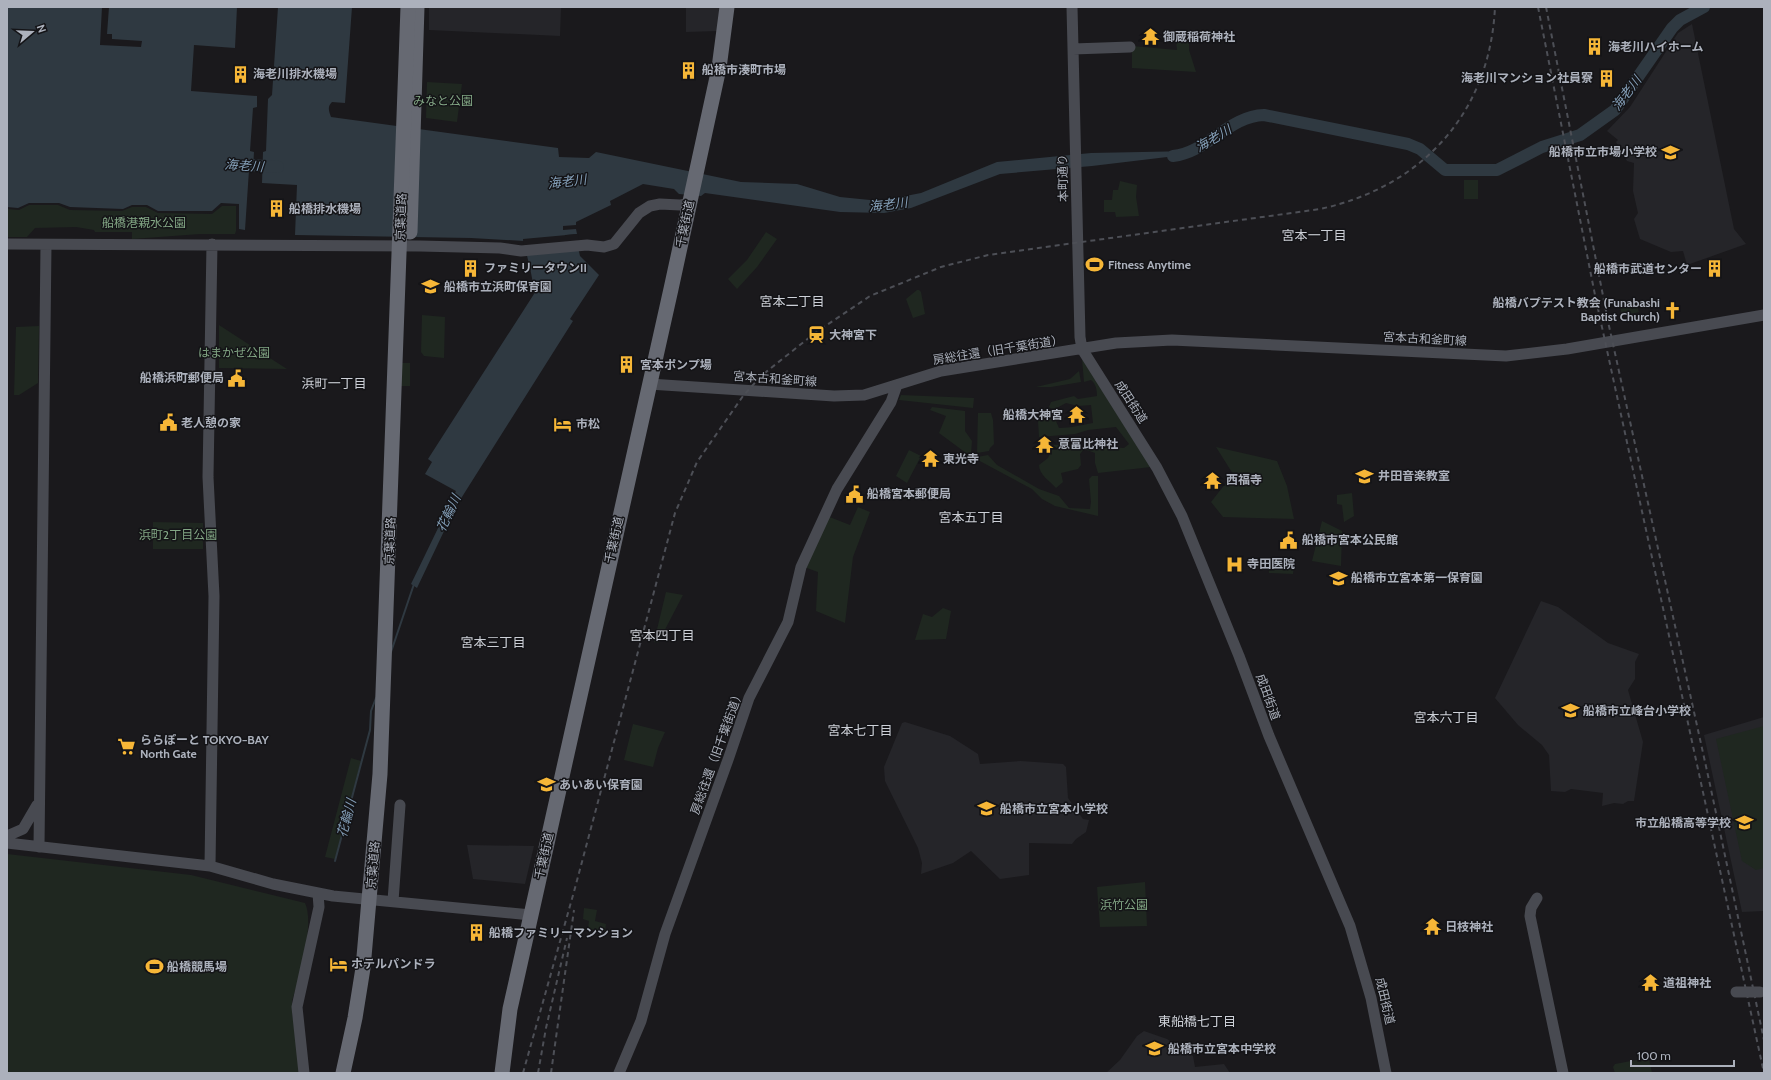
<svg xmlns="http://www.w3.org/2000/svg" width="1771" height="1080" font-family="Cabin,'Noto Sans JP',sans-serif">
<style>
.built{fill:#252529}
.green{fill:#1f2720}
.water{fill:#2f3941}
.pier{fill:#1a191c}
.lines{fill:none;stroke-linecap:round;stroke-linejoin:round}
.stream{stroke:#2f3941;stroke-width:2}
.river{stroke:#2f3941;stroke-width:12}
.secondary{stroke:#484a51;stroke-width:11}
.highway{stroke:#666972;stroke-width:15}
.rail{stroke:#4d4f56;stroke-width:2;stroke-dasharray:5 4;stroke-linecap:butt}
.secondary-bridge{stroke:#484a51;stroke-width:11}
.highway-bridge{stroke:#666972;stroke-width:15}
.labels{text-anchor:middle;stroke-width:3;stroke-linejoin:round;paint-order:stroke}
.poi-label{font-size:12px;font-weight:bold;fill:#acb1bc;stroke:#141417;text-anchor:start}
.park-label{font-size:12px;fill:#83a785;stroke:#141417}
.street-label{font-size:12px;fill:#acb1bc;stroke:#141417}
.water-label{font-size:13px;font-style:italic;fill:#839eb7;stroke:#141417}
.neighbourhood-label{font-size:13px;fill:#cdd0d7;stroke:#141417}
</style>
<rect width="100%" height="100%" fill="#1a191c"/>
<path class="built" d="M429,7h132l-1,29 -131,-6z
M686,7h36l-4,24 -32,1z
M1692,24l42,205 12,15 -59,21 -4,-14 -12,1 -31,-13 -6,-20 4,-6 -5,-22 1,-28 -7,-2 -11,-19 2,-2 -11,-9 23,-24 48,-74z
M1541,601l17,6 50,36 31,11 -4,8v17l-7,11 15,52 -9,59h-6l-5,3 -9,-1 -12,3 1,-13 -32,-4 -6,3 -14,-1 -2,-36 -7,-10 -24,-20 -23,-27z
M1764,717v194l-22,1 -38,-177z
M905,722l45,14 28,18 2,10 41,-3 42,3 3,3 2,31 15,21 6,1 -3,12 -10,7 -4,5 -43,-1v32l-29,4 -29,-28 -18,12 -32,11 1,-11 -4,-15 -33,-67 -1,-14 18,-44z
M467,845l67,1 -9,38 -52,-5z
M1144,1031l23,8 26,17 2,11 29,-3 6,9h-124l14,-13 17,-24z"/>
<path class="green" d="M1189,40v10l7,22 -64,-4v-22l45,4 -1,-9z
M427,82l35,2 -5,38 -31,-4z
M1464,180h14v19h-14z
M1120,181l17,4 -1,12 3,19 -23,1 -1,-5h-11v-12h8l1,-10h5z
M29,205h29l12,5 52,1 10,-4h14l12,6 54,1 10,-8h14v25l-1,3h-35l-68,5v-7h-37l-1,-2 -18,-3 -41,1 -8,9h-20v-28l12,1z
M766,232l11,7 -20,28 -20,22 -9,-10 19,-19z
M917,290h2l2,2 4,22 -12,4 -7,-19z
M1636,302l3,10 -17,4 -2,-10z
M422,315l23,2 -1,41 -20,-2 -3,-4z
M219,325l68,44 -68,-1z
M39,326l-1,57 -19,12h-5l2,-68z
M1082,359l69,108 -53,6 -3,-10v-10l-11,-4 -4,5 1,11 -3,4 -17,4 2,9 -7,6c-6,-7 -17,-13 -17,-23l9,-7 6,-13h23l19,5 15,-3 13,1 5,-4 -13,-17 -28,3 -13,4 -36,3 -1,-16 17,-2 4,9c12,0 22,-3 34,-5l-2,-18 -13,1 -12,-3 -13,7 -4,-3 2,-5 23,-6 4,3 19,-3c0,-6 -1,-12 -6,-16l-7,2z
M393,363h17v23h-19z
M1079,371l2,11 -30,5h-15l34,-8z
M901,395l73,3 -1,10 -74,-8z
M932,407l33,4v20l7,10 -1,13 -5,-1 -27,-20 7,-17 -16,-6z
M978,413h13l2,7 1,24 -4,4 -1,3 -12,2z
M1216,447l61,14 10,25 7,33 -71,-2 -12,-15 22,-28z
M909,450l12,6 -14,27 -11,-7z
M988,455l9,10 42,24 20,7 10,12 21,1 1,-7 -2,-23 3,-3h6v40l-43,-10 -13,-7 -10,-10 -56,-30 1,-2z
M1352,493l2,23 -10,6 -2,-17 -5,-1v-9z
M858,507l12,5 -17,45 -8,66 -29,-12 2,-39 -14,-5 23,-51 23,9z
M1322,521l20,10 -1,35 -29,-5z
M153,522l50,1v26h-50z
M1268,560l26,5 -1,9 -24,-1z
M666,592l17,3 -25,48 -4,-1z
M943,608l8,3 -5,28 -31,1 8,-26 9,3z
M633,724l32,8 -7,16 -5,19 -29,-7z
M1764,726v142l-8,2 -14,-9 -26,-122z
M351,758l10,3 -26,98 -10,-2z
M7,854l184,21 114,28c10,21 -6,76 -13,98v12l9,60h-294z
M1145,882l2,44 -47,1 -3,-40z
M584,908l13,2 -2,11 11,3 -1,7 -17,-2 1,-8 -6,-2z
M1647,1058l2,1 3,14h-37l-2,-6 2,-3z"/>
<path class="water" d="M7,7h95l-2,38 41,2 1,-6 -30,-2v-5h-5l2,-27h128l-2,41 -41,-3 -3,46 66,5v11l-4,1 -3,43 4,1 -1,17 -4,1 -4,60 -6,-1v-25l-18,-1 -9,8h-54l-11,-6h-15l-9,4 -53,-2 -11,-4h-30l-11,5 -11,-1z
M278,7h74l-7,96 -13,-1c-5,5 -3,9 -1,15l227,31 1,9 30,1 7,-6 145,30 56,2 43,13 40,4 41,-8 76,-31 94,-9 101,-2 -8,4 -92,11 -92,8 -89,34 -27,5 -44,-1 -135,-19 -4,3 -22,-2 -5,-5 -31,-5 -33,17 1,4 -35,17v3l-13,1v4l13,-1 1,5 -12,1v3l12,5 3,13 19,19 -29,44 3,2 -118,187 -38,80 -6,-4 45,-93 -31,-17 7,-12 -4,-3 106,-165c-1,-19 -7,-35 -10,-53l-53,-3 -176,-3 2,-50 -35,-2 1,-31 3,-1 2,-52 4,-4z"/>
<path class="pier" d="M578,234l1,15 -55,5 -1,-15z"/>
<g class="lines">
<path class="stream" d="M391,652l23,-68
M335,861l35,-131 1,-19 5,-13"/>
<path class="river" d="M1173,156c35,-4 56,-40 91,-41l144,29 12,5 25,21h52l45,-23 38,-12 35,-25 57,-82 8,-8 24,-13
M237,164l41,3"/>
<path class="secondary" d="M1072,7l8,330 2,12 75,119 25,48 57,140 30,80 81,190 21,72 15,75
M1073,49l57,-2
M7,244l413,2 80,2 21,3 66,-6 17,2 10,-3 25,-31 11,-7 10,-2 20,1 9,-2
M649,384l185,12 30,-1 77,-24 175,-28 56,-3 334,16 61,-7 197,-34
M7,836l16,-7 14,-24
M7,843l203,23 63,18 60,12 198,19
M39,847l7,-602
M210,866l4,-270 -6,-119 4,-233
M1537,898l-6,10 -1,8 33,157
M393,901l7,-96
M304,1073l-7,-66 22,-100 -1,-14
M619,1073l22,-52 24,-87 64,-177 20,-59 39,-76 13,-55 36,-78 54,-87 6,-17"/>
<path class="highway" d="M410,232l7,-225
M502,1073l8,-64 161,-720 48,-221 8,-61"/>
<path class="rail" d="M1538,7l57,288 169,778
M1546,7l63,319 100,454 55,260
M523,1073l52,-185 100,-375 22,-51 46,-66 18,-20 54,-43 55,-37 71,-29 47,-12 332,-46c102,-22 170,-96 175,-202
M538,1073l8,-45 21,-90
M551,1073l23,-163"/>
<path class="secondary-bridge" d="M1736,992h24"/>
<path class="highway-bridge" d="M343,1073l12,-55 8,-50 17,-194 28,-767"/>
</g>
<defs>
<symbol id="temple-bare" viewBox="-9 -9 18 18"><path d="M0-6L5-2H3V0L6.5 2.5H4V6H1.5V3h-3V6H-4V2.5H-6.5L-3 0V-2H-5Z" fill="#f6b637" stroke="#141417" stroke-width="2.5" paint-order="stroke"/></symbol>
<symbol id="building-bare" viewBox="-9 -9 18 18"><path d="M-4-6H4V6H1V3H-1V6H-4ZM-2.5-4.3h1.7v1.8h-1.7ZM.8-4.3h1.7v1.8H.8ZM-2.5-1h1.7V.8h-1.7ZM.8-1h1.7V.8H.8Z" fill="#f6b637" stroke="#141417" stroke-width="2.5" paint-order="stroke"/></symbol>
<symbol id="school-bare" viewBox="-9 -9 18 18"><path d="M0-5L7-2L0 1L-7-2ZM-4 1L0 2.5L4 1V4Q0 6-4 4Z" fill="#f6b637" stroke="#141417" stroke-width="2.5" paint-order="stroke"/></symbol>
<symbol id="stadium-bare" viewBox="-9 -9 18 18"><path d="M0-5a6.5 5 0 1 0 0 10a6.5 5 0 1 0 0-10ZM-3.5-1.8h7v3.6h-7Z" fill="#f6b637" stroke="#141417" stroke-width="2.5" paint-order="stroke"/></symbol>
<symbol id="church-bare" viewBox="-9 -9 18 18"><path d="M-1.2-6h2.4v3.5h3.3v2.4h-3.3V6h-2.4V-.1h-3.3v-2.4h3.3Z" fill="#f6b637" stroke="#141417" stroke-width="2.5" paint-order="stroke"/></symbol>
<symbol id="station-bare" viewBox="-9 -9 18 18"><path d="M-3-6H3Q5-6 5-4V2Q5 4 3 4L4.5 6H3L1.5 4h-3L-3 6H-4.5L-3 4Q-5 4-5 2V-4Q-5-6-3-6ZM-3.5-4v3h7v-3ZM-3.5 1v1.5H-2V1ZM2 1v1.5H3.5V1Z" fill="#f6b637" stroke="#141417" stroke-width="2.5" paint-order="stroke"/></symbol>
<symbol id="civic-bare" viewBox="-9 -9 18 18"><path d="M-.6-6.5H3V-4.5H.6V-3L4-1V1h2V6H-6V1h2V-1L-.6-3ZM-1.2 2.5V6h2.4V2.5Z" fill="#f6b637" stroke="#141417" stroke-width="2.5" paint-order="stroke"/></symbol>
<symbol id="hotel-bare" viewBox="-9 -9 18 18"><path d="M-6-4.5h1.5V1H6V5H4.5V3h-9V5H-6ZM-4 0a1.8 1.8 0 1 1 3.6 0ZM.5 0V-2.5h3Q6-2.5 6 0Z" fill="#f6b637" stroke="#141417" stroke-width="2.5" paint-order="stroke"/></symbol>
<symbol id="hospital-bare" viewBox="-9 -9 18 18"><path d="M-5-5h3v3.5h4V-5h3V5h-3V1.5h-4V5h-3Z" fill="#f6b637" stroke="#141417" stroke-width="2.5" paint-order="stroke"/></symbol>
<symbol id="supermarket-bare" viewBox="-9 -9 18 18"><path d="M-6-5.5h2.5l.6 2H6L4.5 2H-2.5L-4.4-4H-6ZM-1.5 3.2a1.3 1.3 0 1 0 .1 0ZM3 3.2a1.3 1.3 0 1 0 .1 0Z" fill="#f6b637" stroke="#141417" stroke-width="2.5" paint-order="stroke"/></symbol>
</defs>
<g fill-rule="evenodd">
<use href="#temple-bare" x="1138" y="24" width="25" height="25"/>
<use href="#building-bare" x="1582" y="34" width="25" height="25"/>
<use href="#building-bare" x="676" y="58" width="25" height="25"/>
<use href="#building-bare" x="228" y="62" width="25" height="25"/>
<use href="#building-bare" x="1594" y="66" width="25" height="25"/>
<use href="#school-bare" x="1658" y="140" width="25" height="25"/>
<use href="#building-bare" x="264" y="196" width="25" height="25"/>
<use href="#stadium-bare" x="1082" y="252" width="25" height="25"/>
<use href="#building-bare" x="458" y="256" width="25" height="25"/>
<use href="#building-bare" x="1702" y="256" width="25" height="25"/>
<use href="#school-bare" x="418" y="274" width="25" height="25"/>
<use href="#church-bare" x="1660" y="298" width="25" height="25"/>
<use href="#station-bare" x="804" y="322" width="25" height="25"/>
<use href="#building-bare" x="614" y="352" width="25" height="25"/>
<use href="#civic-bare" x="224" y="366" width="25" height="25"/>
<use href="#temple-bare" x="1064" y="402" width="25" height="25"/>
<use href="#civic-bare" x="156" y="410" width="25" height="25"/>
<use href="#hotel-bare" x="550" y="412" width="25" height="25"/>
<use href="#temple-bare" x="1032" y="432" width="25" height="25"/>
<use href="#temple-bare" x="918" y="446" width="25" height="25"/>
<use href="#school-bare" x="1352" y="464" width="25" height="25"/>
<use href="#temple-bare" x="1200" y="468" width="25" height="25"/>
<use href="#civic-bare" x="842" y="482" width="25" height="25"/>
<use href="#civic-bare" x="1276" y="528" width="25" height="25"/>
<use href="#hospital-bare" x="1222" y="552" width="25" height="25"/>
<use href="#school-bare" x="1326" y="566" width="25" height="25"/>
<use href="#school-bare" x="1558" y="698" width="25" height="25"/>
<use href="#supermarket-bare" x="114" y="734" width="25" height="25"/>
<use href="#school-bare" x="534" y="772" width="25" height="25"/>
<use href="#school-bare" x="974" y="796" width="25" height="25"/>
<use href="#school-bare" x="1732" y="810" width="25" height="25"/>
<use href="#temple-bare" x="1420" y="914" width="25" height="25"/>
<use href="#building-bare" x="464" y="920" width="25" height="25"/>
<use href="#hotel-bare" x="326" y="952" width="25" height="25"/>
<use href="#stadium-bare" x="142" y="954" width="25" height="25"/>
<use href="#temple-bare" x="1638" y="970" width="25" height="25"/>
<use href="#school-bare" x="1142" y="1036" width="25" height="25"/>
</g>
<g class="labels">
<g class="poi-label">
<text x="1163" y="41">御蔵稲荷神社</text>
<text x="1608" y="51">海老川ハイホーム</text>
<text x="702" y="74">船橋市湊町市場</text>
<text x="253" y="78">海老川排水機場</text>
<text x="1593" y="82" text-anchor="end">海老川マンション社員寮</text>
<text x="1657" y="156" text-anchor="end">船橋市立市場小学校</text>
<text x="289" y="213">船橋排水機場</text>
<text x="1108" y="269">Fitness Anytime</text>
<text x="484" y="272">ファミリータウンII</text>
<text x="1702" y="273" text-anchor="end">船橋市武道センター</text>
<text x="444" y="291">船橋市立浜町保育園</text>
<text x="1660" y="307" text-anchor="end">船橋バプテスト教会 (Funabashi<tspan x="1660" dy="14">Baptist Church)</tspan></text>
<text x="829" y="339">大神宮下</text>
<text x="640" y="369">宮本ポンプ場</text>
<text x="224" y="382" text-anchor="end">船橋浜町郵便局</text>
<text x="1063" y="419" text-anchor="end">船橋大神宮</text>
<text x="181" y="427">老人憩の家</text>
<text x="576" y="428">市松</text>
<text x="1058" y="448">意富比神社</text>
<text x="943" y="463">東光寺</text>
<text x="1378" y="480">井田音楽教室</text>
<text x="1226" y="484">西福寺</text>
<text x="867" y="498">船橋宮本郵便局</text>
<text x="1302" y="544">船橋市宮本公民館</text>
<text x="1247" y="568">寺田医院</text>
<text x="1351" y="582">船橋市立宮本第一保育園</text>
<text x="1583" y="715">船橋市立峰台小学校</text>
<text x="140" y="744">ららぽーと TOKYO−BAY<tspan x="140" dy="14">North Gate</tspan></text>
<text x="559" y="789">あいあい保育園</text>
<text x="1000" y="813">船橋市立宮本小学校</text>
<text x="1731" y="827" text-anchor="end">市立船橋高等学校</text>
<text x="1445" y="931">日枝神社</text>
<text x="489" y="937">船橋ファミリーマンション</text>
<text x="351" y="968">ホテルパンドラ</text>
<text x="167" y="971">船橋競馬場</text>
<text x="1663" y="987">道祖神社</text>
<text x="1168" y="1053">船橋市立宮本中学校</text>
</g>
<g class="park-label">
<text x="443" y="105">みなと公園</text>
<text x="144" y="227">船橋港親水公園</text>
<text x="234" y="357">はまかぜ公園</text>
<text x="178" y="539">浜町2丁目公園</text>
<text x="1124" y="909">浜竹公園</text>
</g>
<g class="street-label">
<text transform="translate(1063 178) rotate(-91)" y="4">本町通り</text>
<text transform="translate(401 217) rotate(-88)" y="4">京葉道路</text>
<text transform="translate(685 224) rotate(-78)" y="4">千葉街道</text>
<text transform="translate(1425 339) rotate(3)" y="4">宮本古和釜町線</text>
<text transform="translate(998 350) rotate(-9)" y="4">房総往還（旧千葉街道）</text>
<text transform="translate(775 379) rotate(4)" y="4">宮本古和釜町線</text>
<text transform="translate(1131 402) rotate(57)" y="4">成田街道</text>
<text transform="translate(614 540) rotate(-77)" y="4">千葉街道</text>
<text transform="translate(390 541) rotate(-88)" y="4">京葉道路</text>
<text transform="translate(1268 697) rotate(70)" y="4">成田街道</text>
<text transform="translate(717 752) rotate(-70)" y="4">房総往還（旧千葉街道）</text>
<text transform="translate(544 856) rotate(-77)" y="4">千葉街道</text>
<text transform="translate(373 865) rotate(-85)" y="4">京葉道路</text>
<text transform="translate(1385 1001) rotate(77)" y="4">成田街道</text>
</g>
<g class="water-label">
<text transform="translate(1626 93) rotate(-53)" y="5">海老川</text>
<text transform="translate(1213 138) rotate(-31)" y="5">海老川</text>
<text transform="translate(244 165) rotate(4)" y="5">海老川</text>
<text transform="translate(567 181) rotate(-7)" y="5">海老川</text>
<text transform="translate(888 204) rotate(-7)" y="5">海老川</text>
<text transform="translate(448 513) rotate(-65)" y="5">花輪川</text>
<text transform="translate(346 818) rotate(-75)" y="5">花輪川</text>
</g>
<g class="neighbourhood-label">
<text x="1314" y="240">宮本一丁目</text>
<text x="792" y="306">宮本二丁目</text>
<text x="334" y="388">浜町一丁目</text>
<text x="971" y="522">宮本五丁目</text>
<text x="662" y="640">宮本四丁目</text>
<text x="493" y="647">宮本三丁目</text>
<text x="1446" y="722">宮本六丁目</text>
<text x="860" y="735">宮本七丁目</text>
<text x="1197" y="1026">東船橋七丁目</text>
</g>
</g>
<rect width="1771" height="1080" fill="none" stroke="#acb1bc" stroke-width="16"/>
<g transform="translate(32 32) rotate(71)" stroke="#141417" stroke-width="3" paint-order="stroke">
<path d="M0-3L7 15L0 10L-7 15Z" fill="#acb1bc"/>
<text y="-6" font-size="11" font-weight="bold" text-anchor="middle" fill="#acb1bc">N</text>
</g>
<path d="M1631 1060v6h103v-6" fill="none" stroke="#acb1bc" stroke-width="2"/>
<text x="1637" y="1060" font-size="12" fill="#acb1bc" stroke="#141417" stroke-width="3" paint-order="stroke">100 m</text>
</svg>
